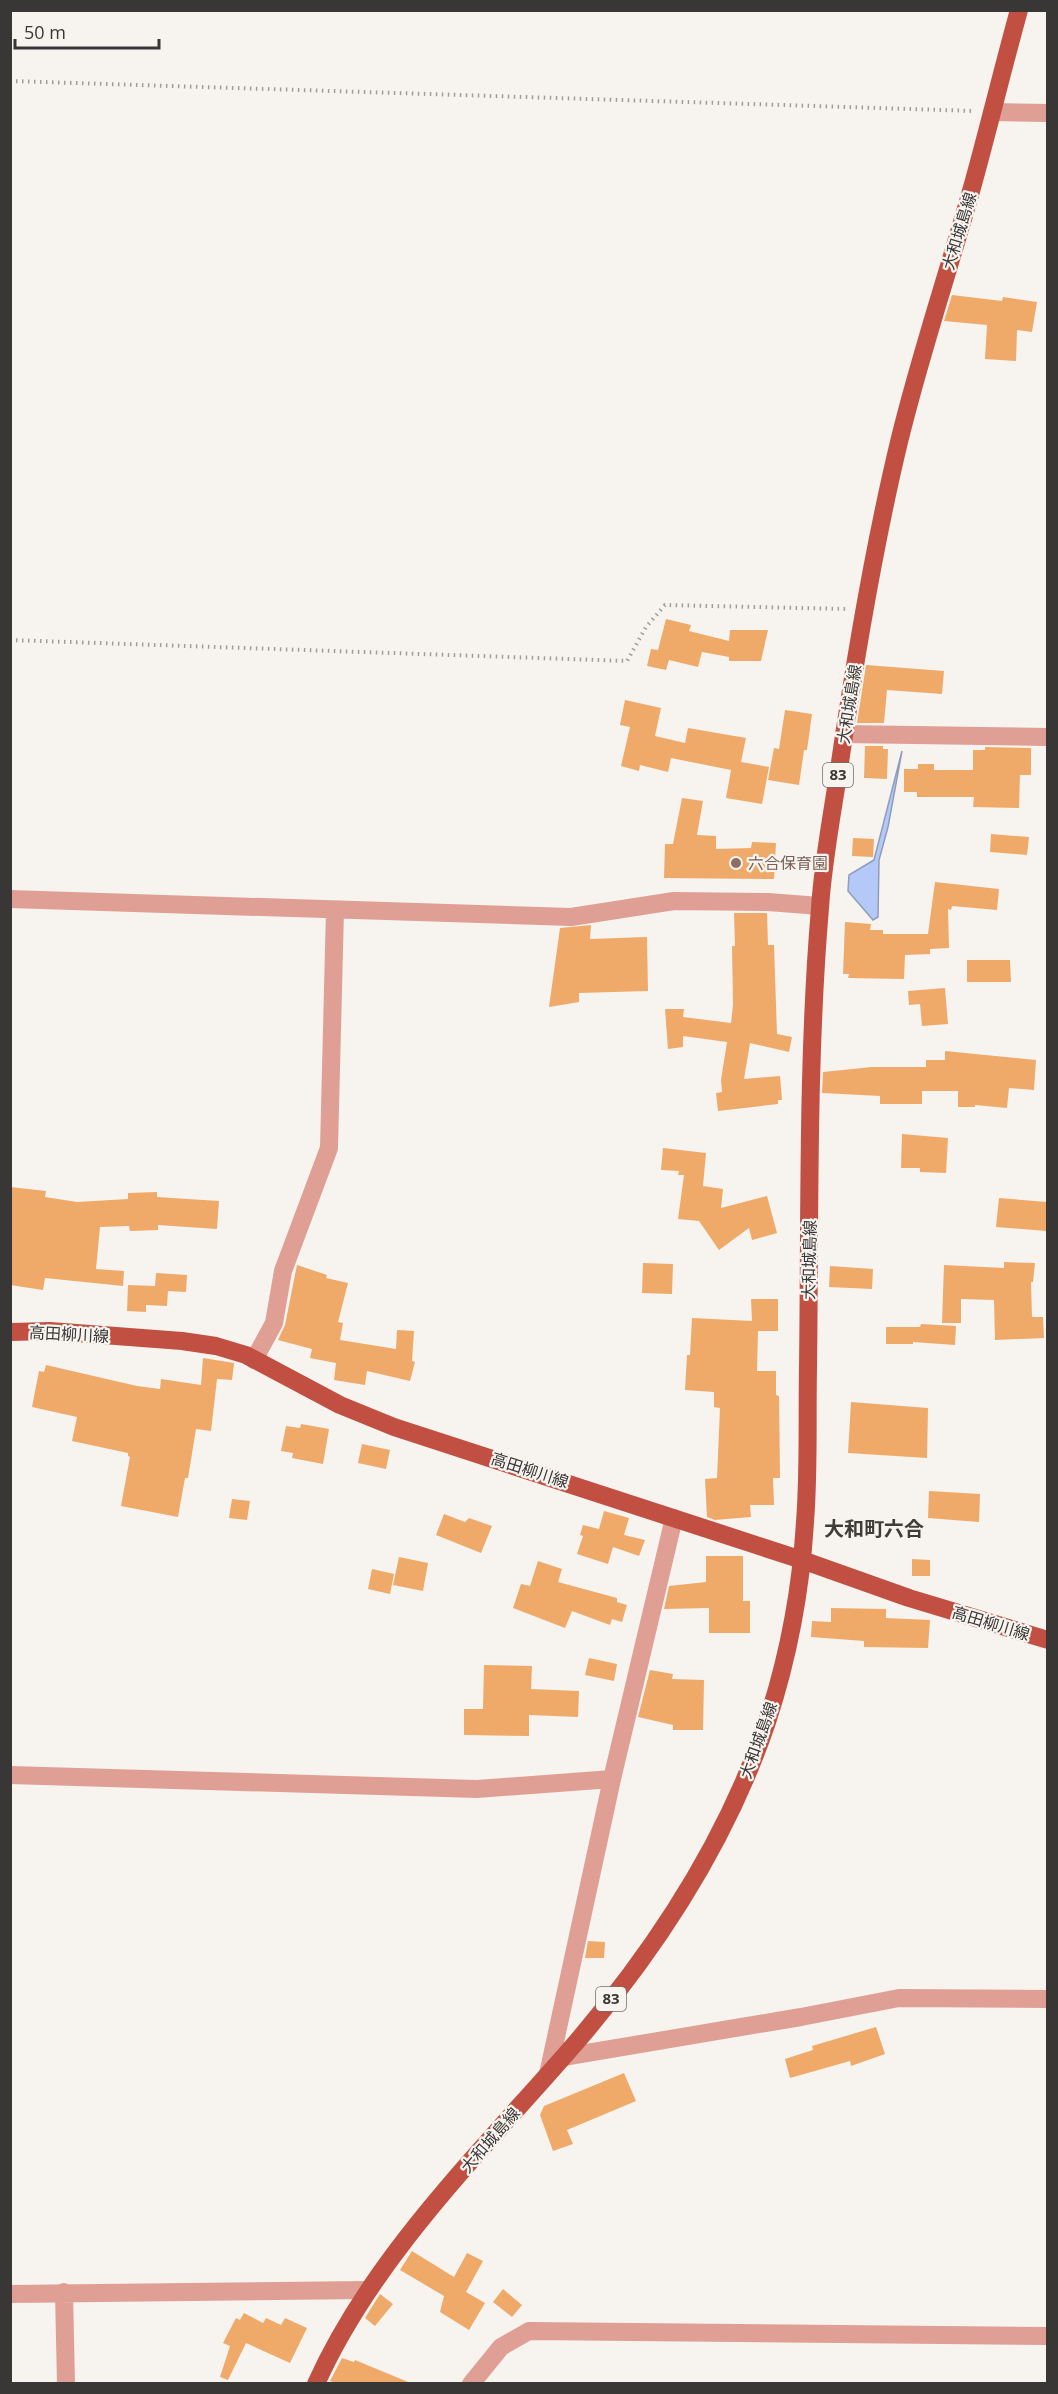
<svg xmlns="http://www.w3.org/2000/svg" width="1058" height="2394" font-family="'Open Sans','Noto Sans JP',sans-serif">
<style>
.water{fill:#b4c9f7;stroke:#8f9dbd;stroke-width:1.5}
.building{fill:#efaa6a}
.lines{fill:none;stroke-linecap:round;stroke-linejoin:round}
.path{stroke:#a09d9a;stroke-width:4;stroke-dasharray:1.5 4.5;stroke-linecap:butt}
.minor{stroke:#df9f94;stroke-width:18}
.major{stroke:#c15043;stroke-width:18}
.education-dot{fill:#8d6e63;stroke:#f7f3ef;stroke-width:2}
.labels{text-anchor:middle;stroke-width:4.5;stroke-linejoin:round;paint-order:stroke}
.shield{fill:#f7f3ef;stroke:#726f6e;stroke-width:1.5}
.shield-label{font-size:15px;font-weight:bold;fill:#393736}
.street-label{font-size:16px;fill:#393736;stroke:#f7f3ef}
.education-label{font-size:16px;fill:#785e54;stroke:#f7f3ef;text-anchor:start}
.quarter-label{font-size:20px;font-weight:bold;fill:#3f3c39;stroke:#f7f3ef}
</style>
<rect width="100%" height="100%" fill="#f7f3ef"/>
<path class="water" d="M902,751l-14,76 -9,33 -1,57 -5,3 -25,-29 1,-16 25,-15z"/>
<path class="building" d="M952,295l50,6 1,-4 34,5 -5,30 -15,-2 -1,31 -31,-2 2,-34 -43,-4z
M666,619l25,6 -2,6 40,10 1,-11h38l-7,31h-32v-4l-27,-5 -4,15 -29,-7 -3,10 -19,-4 4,-17 7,1z
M866,665l78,6 -2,23 -55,-4 -3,33h-27z
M625,700l36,8 -6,28 30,7 3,-15 58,10 -5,24 28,5 -7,37 -36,-6 5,-28 -60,-12 -3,14 -28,-7 -1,6 -18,-5 9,-39 -10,-2z
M785,710l27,4 -5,36h-3l-5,35 -31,-5 6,-32 5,1z
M865,746h18v3h5l-1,30 -23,-1z
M985,747l46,1v27h-11l-1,33 -46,-1 1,-10h-57v-5h-13v-23h14v-5h16v6h39v-20h12z
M682,798l21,3 -6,34 19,1v13l35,-1 1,-6 24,1 -2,36 -110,-1 1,-34h8z
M991,834l38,3 -2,18 -37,-3z
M853,838l21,1 -1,18 -21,-1z
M935,882l64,7 -2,21 -45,-4 -1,4 -3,-1 1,39 -19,1v5l-25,1 -1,24 -56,-1 1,-4h-6l2,-52 26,2 -1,6h13v4h45z
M734,913h33l1,32h6l3,89 15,3 -3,15 -39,-9 -6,36 36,-3 2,24h-4v4l-60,7 -2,-18 6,-1 -1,-12 6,-38 -44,-6v11l-15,2 -3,-40h19l-1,8 48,6 2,-18 -1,-59h3z
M591,925l-1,14 57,-2 1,54 -69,2v9l-30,5 11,-79z
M967,960h43l1,22h-44z
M945,988l3,36 -26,2 -2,-22 -11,1 -1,-14z
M945,1051l91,9 -2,30 -25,-2 -2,20 -32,-3v2h-17v-16h-36v13h-42v-8l-58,-3 1,-21 49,-5h54v-7h19z
M902,1134l46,4 -2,35 -26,-1v-4h-19z
M663,1148l43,5 -3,33 20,3 -2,19 46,-12 10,37 -25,7 -3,-12 -30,22 -20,-29 -21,-2 6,-44h-6l1,-4 -18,-1z
M10,1187l36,4 -1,6 32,5 51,-3v-6l29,-1v5l62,4 -2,28 -59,-4v5l-28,1 -1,-5 -29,1 -4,42 28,2 -1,15 -78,-8 -2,12 -33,-5z
M999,1198l48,4 -1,29 -50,-4z
M1004,1262l31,1 -2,19h-2l1,35h11l1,21 -49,2 -1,-40 -33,-1v24h-19l2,-58 60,3z
M643,1263l30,1 -1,30 -30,-1z
M297,1265l30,10 -1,3 22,5 -10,39 5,1 -3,17 56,9 1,-19 17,1 -2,30 3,1 -5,19 -43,-10 -2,14 -31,-5 2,-17 -26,-5 2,-9 -34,-9 7,-15z
M830,1266l43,3 -1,20 -43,-2z
M156,1273l31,2 -1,17 -18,-1 -1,15 -21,-1v7l-19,-1 1,-26 27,1z
M751,1299h27v32h-20l-1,40h19v24l3,1 1,82h-7l1,27h-24l1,12 -36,3 -8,-3 -2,-38 12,-1 3,-70 -6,-1v-15l-29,-2 2,-35h3l2,-37 60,3z
M921,1324l35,2 -1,19 -42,-3v2h-27v-17h34z
M203,1358l31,5 -2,17 -15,-1 -6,52 -15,-2 -8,49h-3l-7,39 -57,-11 9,-49 -2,-1v-3l-56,-12 5,-24 -45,-10 7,-36 5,1 2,-7 91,21 23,3 1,-10 40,6z
M851,1402l77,6 -1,50 -79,-5z
M301,1424l28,5 -6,35 -31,-6 1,-5 -12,-2 5,-25 14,2z
M362,1444l28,6 -4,19 -28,-6z
M929,1491l51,3 -1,28 -51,-4z
M232,1499l18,2 -3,19 -18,-2z
M604,1511l25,7 -5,17 21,5 -6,16 -26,-9 -5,17 -31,-10 6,-18 -3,-1 3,-10 16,4z
M444,1514l21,8 4,-4 23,8 -11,27 -45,-18z
M706,1556h37v45h7v32h-41v-25l-45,1 5,-23 37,-4z
M399,1557l29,6 -5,28 -30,-6z
M912,1559l18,1v16h-18z
M538,1561l24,8 -4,13 59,16v4l10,3 -5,17 -10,-3 -2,6 -38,-14 -7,17 -52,-20 8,-24 9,2z
M372,1569l22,5 -4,20 -22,-5z
M831,1608l55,1v9l44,2 -2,28 -64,-1v-6l-53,-4 1,-16 19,1z
M589,1658l28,6 -3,17 -29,-6z
M484,1665l48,1 -1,23 48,2 -1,26 -49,-2v21l-65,-1v-26h19z
M650,1670l23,4 -1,5 32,1 -1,50h-30v-5l-35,-8z
M588,1941l17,1 -1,16h-19z
M876,2027l9,27 -34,12 -1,-5 -60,17 -5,-19 28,-9 -1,-4z
M624,2073l12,28 -69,29 6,14 -20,7 -13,-36 4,-9z
M412,2251l42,26 13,-24 16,8 -17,31 19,11 -16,27 -29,-18 4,-16 -44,-26z
M503,2289l19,16 -10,12 -19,-15z
M380,2294l13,10 -18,22 -10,-8z
M244,2313l19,10 3,-5 15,7 4,-7 22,10 -17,35 -44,-20 -18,37 -8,-3 10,-31 -7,-3 13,-25 4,2z
M342,2358l12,4 1,-2 58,24h-75l-8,-3z"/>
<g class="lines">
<path class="path" d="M10,81l965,30
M10,640l617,21 19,-34 19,-22 181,4"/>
<path class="minor" d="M992,112l56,1
M844,734l204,3
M10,899l561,18 103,-16 94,1 52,4
M254,1360l20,-37 9,-52 46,-123 6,-238
M10,1775l467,14 135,-10
M563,2057l238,-40 98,-19 149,1
M548,2074l64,-295 62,-261
M64,2292l2,92
M10,2294l357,-4
M471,2384l30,-37 28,-16 519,5"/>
<path class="major" d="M10,1332l40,-1 132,10 34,5 30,9 94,50 54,22 408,133 107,38 139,42
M316,2384c58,-130 171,-238 263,-345 80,-94 148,-199 188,-317 21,-64 34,-133 38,-200 4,-51 2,-103 3,-154 2,-153 -1,-307 12,-460 3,-47 12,-93 19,-139 16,-110 34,-219 60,-327 21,-87 50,-172 74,-258 16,-58 30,-116 46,-174"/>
</g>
<circle class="education-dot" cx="736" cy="863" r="6"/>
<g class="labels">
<g class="shield">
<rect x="823" y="763" width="30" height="24" rx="4.5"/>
<rect x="596" y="1987" width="30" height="24" rx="4.5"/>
</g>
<g class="shield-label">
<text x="838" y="780">83</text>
<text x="611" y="2004">83</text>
</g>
<g class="street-label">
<text transform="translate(959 231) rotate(-73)" y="6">大和城島線</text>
<text transform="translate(849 704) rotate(-81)" y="6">大和城島線</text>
<text transform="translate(809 1260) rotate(-89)" y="6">大和城島線</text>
<text transform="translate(69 1334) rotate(3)" y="6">高田柳川線</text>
<text transform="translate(530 1470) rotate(18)" y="6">高田柳川線</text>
<text transform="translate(991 1623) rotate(17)" y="6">高田柳川線</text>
<text transform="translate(758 1740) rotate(-70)" y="6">大和城島線</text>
<text transform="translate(490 2140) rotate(-49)" y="6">大和城島線</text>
</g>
<g class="education-label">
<text x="748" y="869">六合保育園</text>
</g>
<g class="quarter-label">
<text x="874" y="1536">大和町六合</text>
</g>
</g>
<rect width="1058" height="2394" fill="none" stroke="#393736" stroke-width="24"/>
<path d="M15 39v9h144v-9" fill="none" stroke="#393736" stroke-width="3"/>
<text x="24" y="39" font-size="18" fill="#393736" stroke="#f7f3ef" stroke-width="4.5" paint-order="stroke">50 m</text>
</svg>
